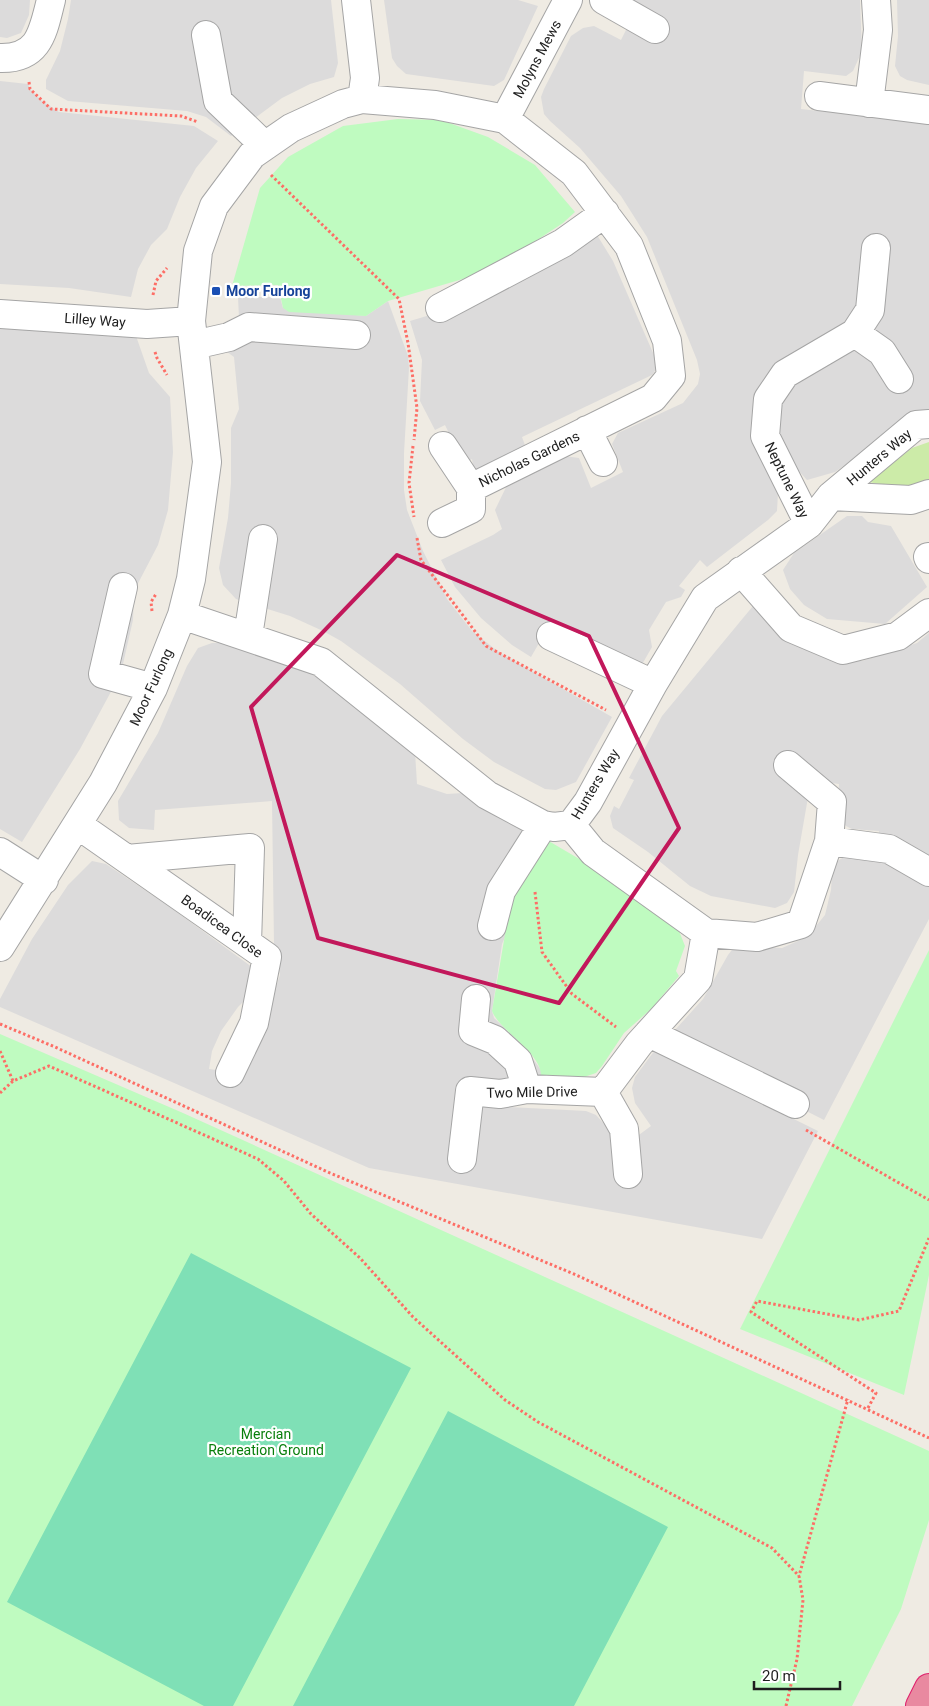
<svg xmlns="http://www.w3.org/2000/svg" width="929" height="1706" font-family="Roboto,sans-serif">
<style>
.residential{fill:#dcdbdb}
.grass{fill:#cceba8}
.park{fill:#bffbc0}
.pitch{fill:#7fe0b6}
.lines{fill:none;stroke-linecap:round;stroke-linejoin:round}
.minor-casing{stroke:#a5a5a5;stroke-width:30}
.highway-casing{stroke:#de1f6b;stroke-width:30}
.path{stroke:#fd6e66;stroke-width:3;stroke-dasharray:2.5 2.5;stroke-linecap:butt}
.minor{stroke:#fff;stroke-width:28}
.highway{stroke:#e989a0;stroke-width:28}
.marked{fill:none;stroke:#c2185b;stroke-width:4;stroke-linejoin:round}
.transit-dot{fill:#1a4fb4;stroke:#fff;stroke-width:2}
.labels{text-anchor:middle;stroke-width:4.5;stroke-linejoin:round;paint-order:stroke}
.street-label{font-size:14px;fill:#1e1e1e;stroke:#fff}
.transit-label{font-size:14px;font-weight:bold;fill:#164399;stroke:#fff;text-anchor:start}
.park-label{font-size:14px;fill:#097f0c;stroke:#fff}
</style>
<rect width="100%" height="100%" fill="#efebe3"/>
<path class="residential" d="M0,0h30l-1,15 -8,18 -14,5 -7,-1z
M71,0h260l7,63 -4,14 -24,7 -28,14 -51,38 -25,-19 -19,-6 -119,-10 -22,-12v-9l14,-29 8,-32z
M384,0h134l20,6 -34,74 -10,6 -88,-12 -9,-8 -5,-8z
M624,0h236l2,51 -9,20 -7,5 -42,-5 -3,38 124,14 4,-9v296l-11,4 -83,58 -28,8 -9,-10 -24,15 4,8 -1,18 -9,9 -61,47 -7,-7 -21,26 6,4 -4,7 -15,5 -17,28 3,17 -15,26 -87,-49 -19,33 -19,-12 -31,-27 -26,-31 -14,-27 52,-25 9,-6 -7,-19 16,-33 53,-21 15,2 12,30 32,-16 -11,-28 6,-11 65,-30 15,-19 2,-10 -3,-14 -50,-123 -26,-41 -41,-48 -30,-27 -6,-7 -3,-17 3,-8 27,-53 12,-8 11,-2 27,14 17,-34z
M897,0h32v85l-22,-5 -7,-4 -5,-10 3,-30z
M0,81l28,3 2,5 12,12 17,11 135,14 24,15 -22,27 -16,29 -13,32 -16,16 -13,24 -7,28 -62,-9 -69,-4z
M586,217l27,44 44,101v6l-5,7 -130,62 4,11 -52,23 -2,-12 -8,5 -19,-39 -10,5 -15,-29 2,-41 -12,-39 20,-6z
M238,297h42l3,11 83,8 22,-15 20,55 1,12 -5,85v37l3,20 16,41 24,48 25,32 28,22 112,64 -36,65 -20,8 -11,-1 -51,-27 -31,-23 -63,-55 -59,-43 -18,-10 -33,-15 -54,-17 -13,-14 -4,-17 9,-50 3,-35v-55l8,-19 -5,-52 -11,-8 16,-31z
M0,326l136,10 13,37 21,24 3,55 -5,58 -10,35 -24,46 -1,29 -10,44 -10,24 -33,61 -58,93 -22,-13z
M847,516h15l6,6 23,4 36,61 -42,37 -58,-5 -23,-14 -14,-16 -7,-19 11,-17z
M753,606l31,30 48,20 30,5 55,-18 12,-10v286l-105,201 -158,-80 37,-41 25,-44 7,-9 47,2 25,-11 18,-22 6,-25 1,-17 4,-11 8,-5 33,4 2,-30 -27,-2 -6,-3 -9,-11 2,-31 -28,-4 -13,75 -4,37 -7,11 -12,5 -64,-12 -21,-10 -42,-34 -35,-24 -3,-12 4,-10 5,3 15,-29 -5,-2 33,-62z
M212,643h21l30,10 47,20 46,27 59,52 2,32 30,10 16,-1 3,4 81,43 -45,104 -10,67 2,7 30,28 17,24v5l-32,-2v34l77,4 10,4 28,31 27,-20 -16,-23 -3,-15 3,-11 20,-27 163,81 -56,108 -393,-71 -369,-161v-8l32,-60 36,-54 24,-24 14,3 64,43 90,66 -14,26 -8,8 -17,24 -9,20 -3,18 14,2 51,-79 6,-17 -6,-31 -2,-143 -117,9 -1,20 -25,-2 -10,-8 -1,-19 40,-68 29,-67 11,-18z"/>
<path class="grass" d="M929,442v42l-18,5 -43,-7 44,-34z"/>
<path class="park" d="M398,119l43,1 47,17 47,28 40,47 -12,11 -73,48 -102,30 -22,15 -77,-4 -6,-4 -5,-23 -46,1 28,-98 28,-31 55,-31z
M547,840l63,37 69,54 6,15 -9,25 3,5 -27,32 -28,25 -22,33 -6,7 -12,4 -43,-2c0,-22 -42,-45 -49,-64l19,-112z
M929,950v325l-25,120 -164,-66z
M0,1034l183,79 746,338v69l-28,89 -49,97h-852z"/>
<path class="pitch" d="M191,1253l220,115 -178,338h-29l-197,-104z
M448,1411l220,116 -94,179h-281z"/>
<g class="lines">
<defs>
<path id="minor" d="M604,0l51,29
M206,35l12,66 47,45
M0,58c40,1 43,-27 51,-58
M819,96l110,14
M362,99l73,6 70,14 69,54 55,73 38,95 4,35 -18,22 -182,90
M869,103l9,-73 -2,-30
M505,119l63,-119
M440,308l123,-65 42,-30
M0,314l147,10 44,-3
M855,333l27,19 17,27
M194,345l35,-8 20,-10 107,8
M587,430l16,32
M831,496l80,4 18,-6
M442,523l29,-14v-21l-28,-42
M809,524l-44,-88 3,-37 17,-25 70,-41 15,-23 6,-62
M928,557l1,2
M741,571l50,57 52,22 55,-14 31,-23
M123,587l-20,87 50,14
M182,615l139,47 166,133 56,30 11,2 17,-2 17,-23 65,-118 52,-86 104,-74 22,-28 85,-71 13,-1
M248,636l15,-97
M551,636l102,48
M78,825l189,132 -13,66 -24,50
M571,825l22,27 113,81 51,4 44,-13 28,-83 3,-39 -44,-37
M829,841l60,8 40,23
M0,852l44,28
M127,859l123,-11 -3,95
M492,926l9,-35 42,-66
M0,947l103,-164 50,-95 29,-73 9,-36 16,-117 -16,-141 7,-70 16,-45 38,-51 39,-27 52,-24 19,-5 3,-21 -9,-78
M476,999l-3,32 22,9 23,21 9,28
M649,1033l146,71
M603,1092l21,37 4,45
M462,1159l8,-68 30,3 27,-5 76,3 36,-48 59,-65 8,-46"/>
<path id="highway" d="M920,1706l9,-18"/>
</defs>
<use href="#minor" class="minor-casing"/>
<use href="#highway" class="highway-casing"/>
<path class="path" d="M29,82l1,7 21,20 130,7 17,6
M271,175l128,124 9,44 9,65 -3,32
M153,295l3,-14 11,-13
M155,352l2,6 10,17
M413,446l-4,37 5,34
M417,538l4,22 65,86 120,64
M152,611l-1,-9 5,-8
M535,892l7,60 30,42 44,33
M0,1024l55,23 275,126 244,101 355,164
M0,1051l13,30
M0,1093l13,-12 36,-15 209,93 26,22 27,33 49,44 53,59 92,83 33,22 234,126 27,28
M806,1130l123,70
M868,1408l8,-15 -125,-81 6,-11 102,19 40,-9 30,-73
M786,1706l11,-47 6,-59 -4,-24 49,-177"/>
<use href="#minor" class="minor"/>
<use href="#highway" class="highway"/>
</g>
<path class="marked" d="M397,555l192,81 90,192 -120,175 -241,-65 -67,-231z"/>
<rect class="transit-dot" x="211" y="286" width="10" height="10" rx="2.5"/>
<g class="labels">
<g class="street-label">
<text transform="translate(537 59) rotate(-62)" y="5">Molyns Mews</text>
<text transform="translate(95 320) rotate(4)" y="5">Lilley Way</text>
<text transform="translate(879 457) rotate(-40)" y="5">Hunters Way</text>
<text transform="translate(529 459) rotate(-26)" y="5">Nicholas Gardens</text>
<text transform="translate(787 480) rotate(64)" y="5">Neptune Way</text>
<text transform="translate(151 687) rotate(-65)" y="5">Moor Furlong</text>
<text transform="translate(595 784) rotate(-59)" y="5">Hunters Way</text>
<text transform="translate(222 926) rotate(36)" y="5">Boadicea Close</text>
<text transform="translate(532 1092) rotate(-1)" y="5">Two Mile Drive</text>
</g>
<g class="transit-label">
<text x="226" y="296">Moor Furlong</text>
</g>
<g class="park-label">
<text x="266" y="1439">Mercian<tspan x="266" dy="16">Recreation Ground</tspan></text>
</g>
</g>
<path d="M754 1681v8h86v-8" fill="none" stroke="#1e1e1e" stroke-width="2.5"/>
<text x="762" y="1681" font-size="15" fill="#1e1e1e" stroke="#ffffff" stroke-width="4" paint-order="stroke">20 m</text>
</svg>
